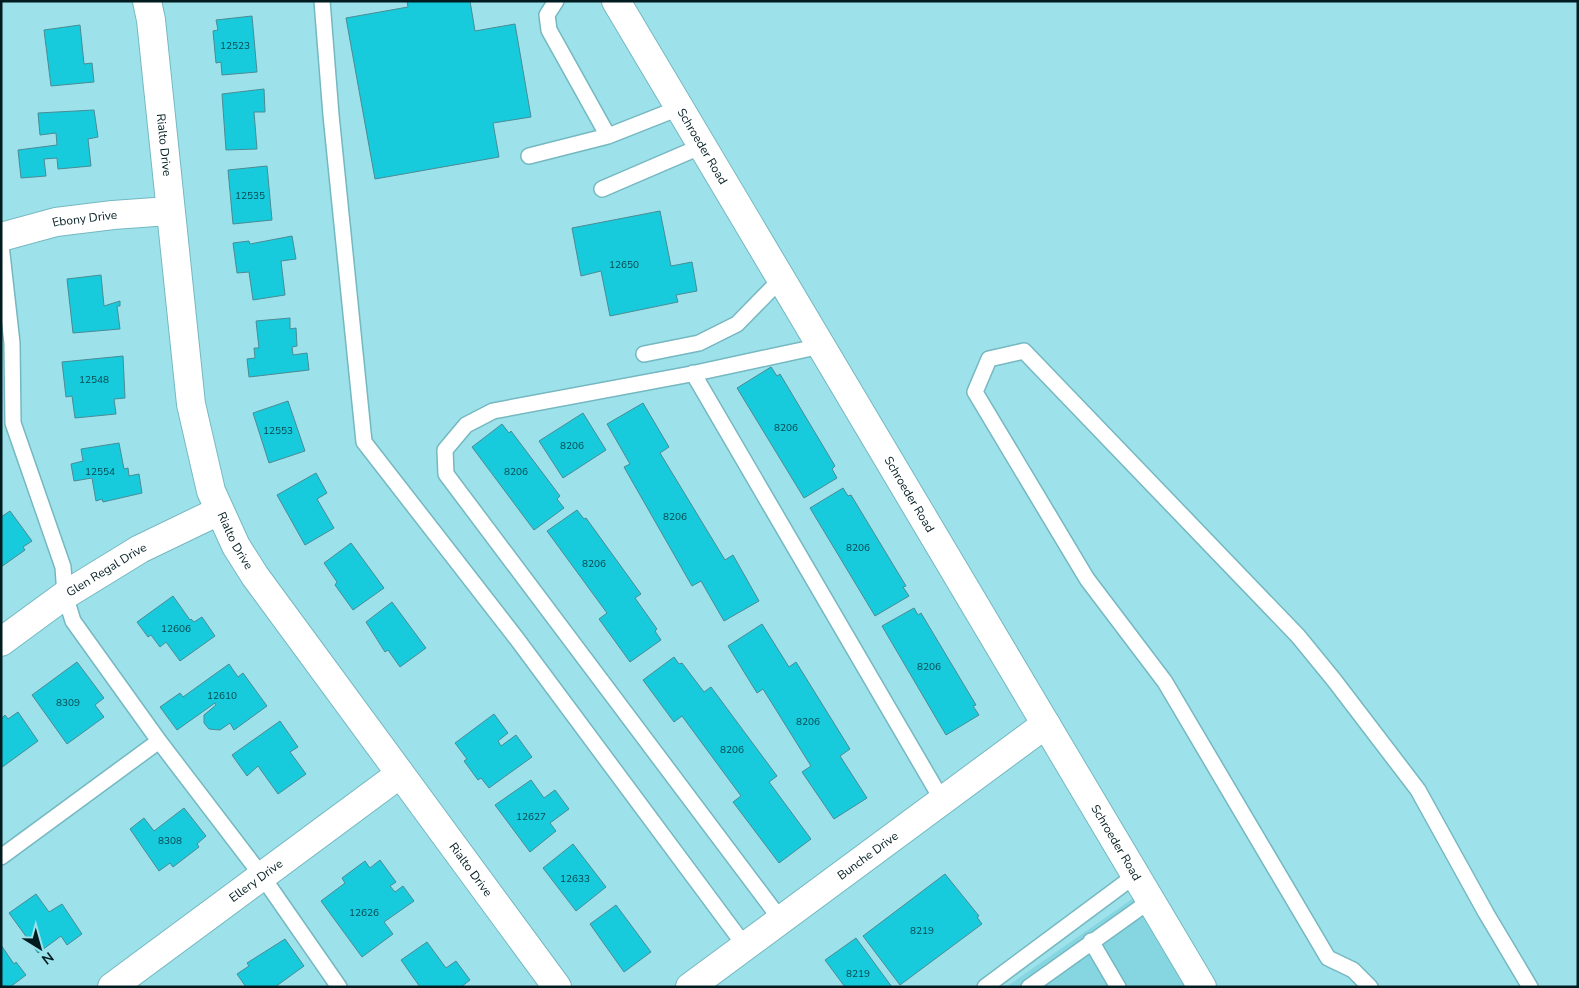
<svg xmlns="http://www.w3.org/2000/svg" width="1579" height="988" font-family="'Nunito Sans',sans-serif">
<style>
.built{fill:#86d6e1}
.building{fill:#17cbdd;stroke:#498c95}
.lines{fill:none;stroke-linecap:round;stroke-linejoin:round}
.lane-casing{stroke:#75b8c1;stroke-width:18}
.street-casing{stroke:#75b8c1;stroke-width:30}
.secondary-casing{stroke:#75b8c1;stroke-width:30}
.lane{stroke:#fff;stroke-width:15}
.street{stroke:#fff;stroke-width:28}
.secondary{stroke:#fff;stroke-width:28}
.labels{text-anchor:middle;stroke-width:4;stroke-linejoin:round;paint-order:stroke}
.number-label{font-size:10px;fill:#06484f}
.street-label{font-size:12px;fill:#011c20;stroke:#9de1ea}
</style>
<rect width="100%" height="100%" fill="#9de1ea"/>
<path class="built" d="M1135,897l51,90h-180z"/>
<path class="building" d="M407,1h63l5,30 40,-7 16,93 -38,6 6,34 -124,22 -29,-161 62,-11z
M252,16l5,56 -35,3 -1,-13 -5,1 -3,-32 5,-1 -2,-10z
M80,25l4,39 8,-1 2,19 -43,4 -7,-56z
M264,89l1,23h-11l3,37 -31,1 -4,-56z
M94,110l4,27 -10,2 3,27 -33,3 -1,-11 -13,1 2,17 -25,2 -3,-28 39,-5 -1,-12 -16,2 -2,-22z
M267,166l5,54 -39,4 -5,-54z
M660,211l11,55 21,-4 5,29 -21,4 2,7 -68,14 -9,-45 -20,5 -9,-48z
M292,236l4,23 -15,2 4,34 -32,5 -4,-28 -12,1 -4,-30 16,-2 1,3z
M101,275l3,31 16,-5v5h-3l3,23 -47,4 -6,-54z
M290,318v11l6,-1 1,18 -5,1 1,8 14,-2 2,17 -60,7 -2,-18 8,-1 -1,-10h5l-3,-27z
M123,356l2,42 -11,1 2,15 -41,4 -3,-22 -6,1 -4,-35z
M771,367l6,9 3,-2 55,92 -3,3 5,9 -33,20 -67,-110z
M288,401l17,50 -36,12 -16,-50z
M643,403l26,44 -9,6 65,107 8,-5 26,46 -35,20 -23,-40 -9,5 -68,-119 6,-3 -23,-40z
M583,413l23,37 -43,28 -24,-37z
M502,424l7,9 2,-2 49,65 -3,3 7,9 -30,22 -62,-83z
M119,443l5,26 4,-1 1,8 10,-2 3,19 -39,9 -1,-3 -6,2 -4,-23 -18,3 -3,-17 12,-3 -2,-12z
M316,473l11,20 -10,6 17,29 -29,17 -28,-50z
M843,488l5,8 3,-1 55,91 -3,1 6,9 -34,20 -65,-108z
M577,510l7,9 2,-1 55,76 -6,4 22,31 -2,2 6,9 -31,22 -31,-43 8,-6 -60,-82z
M10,511l22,30 -9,6 2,3 -24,17v-50z
M351,543l33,45 -31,22 -18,-25 2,-3 -13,-19z
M173,596l17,24 1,-1 3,3 8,-5 13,19 -35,25 -14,-19 -6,5 -9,-12 -3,2 -11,-15z
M392,602l34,46 -26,19 -12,-17 -3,2 -19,-30z
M914,608l4,7 3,-2 55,92 -3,1 6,9 -33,20 -64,-109z
M762,624l27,43 7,-5 54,87 -10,7 27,42 -33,21 -32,-47 9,-6 -48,-77 -6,4 -29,-47z
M674,657l5,7 3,-1 22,29 7,-5 66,89 -8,6 42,57 -32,24 -46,-61 8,-6 -59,-80 -8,6 -31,-42z
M77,662l27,36 -9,7 9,12 -37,27 -35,-49z
M229,664l9,13 5,-4 24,33 -33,24 -4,-7 -10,7 -11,-1 -5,-6v-8l12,-10 -1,-2 -38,27 -17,-23 20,-14 3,4z
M18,712l20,29 -37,27v-49l4,-4 3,4z
M494,714l14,19 -10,8 3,5 15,-11 16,22 -43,31 -8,-10 -3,2 -14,-19 3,-2 -12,-16z
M280,721l18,26 -8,5 16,22 -28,20 -20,-28 -11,10 -15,-21z
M531,780l13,18 11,-8 14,19 -19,14 6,8 -26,21 -35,-47z
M184,808l22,28 -9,8 2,3 -26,20 -3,-4 -11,8 -29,-42 14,-11 10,13z
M573,844l33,43 -30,24 -33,-43z
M380,860l16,22 -6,4 5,6 8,-6 11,15 -30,21 9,12 -31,23 -41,-56 24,-18 -3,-5 23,-17 5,7z
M945,874l34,42 -2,1 5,7 -82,61 -37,-49z
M36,894l13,18 13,-8 20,30 -15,11 -6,-9 -23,17 -29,-40z
M616,905l35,47 -27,20 -34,-48z
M856,938l36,49h-47l-20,-27z
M285,939l19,27 -29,21h-29l-9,-13 12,-8 -2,-3z
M427,942l19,26 10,-7 14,19 -9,7h-41l-19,-27z
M1,945l13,19 2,-2 10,13 -16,12 -9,-2z"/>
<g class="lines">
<defs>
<path id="lane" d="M322,1l9,114 33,327 153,197 228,307
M556,1l-9,14 2,15 59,106
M529,156l79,-20 71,-28
M602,189l100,-43
M1,245l11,98 1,80 50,144 2,28 8,26 86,120 103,135 77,111
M644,354l55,-11 38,-19 44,-45
M693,373l249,427
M1,857l158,-116
M781,920l-335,-446 -1,-24 21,-25 27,-14 198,-37 130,-28
M1091,941l27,46
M985,987l152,-113
M1029,987l122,-87
M1370,987l-17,-17 -25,-12 -163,-276 -78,-103 -112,-187 14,-33 35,-8 274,285 36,44 84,110 68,123 44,74"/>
<g id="street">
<path id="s1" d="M147,1l4,19 40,384 20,87 25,55 19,30 302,411"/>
<path id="s2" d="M1,237l55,-15 57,-7 56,-4"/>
<path id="s3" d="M1,642l64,-47 75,-46 79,-38"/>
<path id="s4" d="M112,987l288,-213"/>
<path id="s5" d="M690,987l356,-263"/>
</g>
<g id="secondary">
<path id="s6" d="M616,1l586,986"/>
</g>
</defs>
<use href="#lane" class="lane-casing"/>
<use href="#street" class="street-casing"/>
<use href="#secondary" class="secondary-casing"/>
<use href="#lane" class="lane"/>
<use href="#street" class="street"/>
<use href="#secondary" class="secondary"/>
</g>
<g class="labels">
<g class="number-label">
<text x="235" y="49">12523</text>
<text x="250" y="199">12535</text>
<text x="624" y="268">12650</text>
<text x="94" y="383">12548</text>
<text x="786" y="431">8206</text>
<text x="278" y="434">12553</text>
<text x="572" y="449">8206</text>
<text x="100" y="475">12554</text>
<text x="516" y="475">8206</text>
<text x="675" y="520">8206</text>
<text x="858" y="551">8206</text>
<text x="594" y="567">8206</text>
<text x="176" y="632">12606</text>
<text x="929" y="670">8206</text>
<text x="222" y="699">12610</text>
<text x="68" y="706">8309</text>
<text x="808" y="725">8206</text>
<text x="732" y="753">8206</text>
<text x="531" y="820">12627</text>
<text x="170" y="844">8308</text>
<text x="575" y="882">12633</text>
<text x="364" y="916">12626</text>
<text x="922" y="934">8219</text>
<text x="858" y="977">8219</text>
</g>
<g class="street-label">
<text dy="4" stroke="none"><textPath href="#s1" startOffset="145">Rialto Drive</textPath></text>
<text dy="4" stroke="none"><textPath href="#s6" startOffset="169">Schroeder Road</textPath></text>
<text dy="4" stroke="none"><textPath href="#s2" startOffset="86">Ebony Drive</textPath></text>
<text dy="4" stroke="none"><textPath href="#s6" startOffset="574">Schroeder Road</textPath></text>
<text dy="4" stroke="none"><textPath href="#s1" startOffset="550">Rialto Drive</textPath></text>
<text dy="4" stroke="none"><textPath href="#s3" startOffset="128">Glen Regal Drive</textPath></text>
<text dy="4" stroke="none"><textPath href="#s6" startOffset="979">Schroeder Road</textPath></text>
<text dy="4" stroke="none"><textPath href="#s5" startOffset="221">Bunche Drive</textPath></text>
<text dy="4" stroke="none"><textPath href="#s1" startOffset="955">Rialto Drive</textPath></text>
<text dy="4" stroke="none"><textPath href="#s4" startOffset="179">Ellery Drive</textPath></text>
</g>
</g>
<rect width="1579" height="988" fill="none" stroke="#011c20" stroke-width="5"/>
<g transform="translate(40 948) rotate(143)" stroke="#9de1ea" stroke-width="4" paint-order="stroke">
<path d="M0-4L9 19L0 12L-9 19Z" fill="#011c20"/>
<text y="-8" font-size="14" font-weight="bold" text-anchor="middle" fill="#011c20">N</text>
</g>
</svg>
